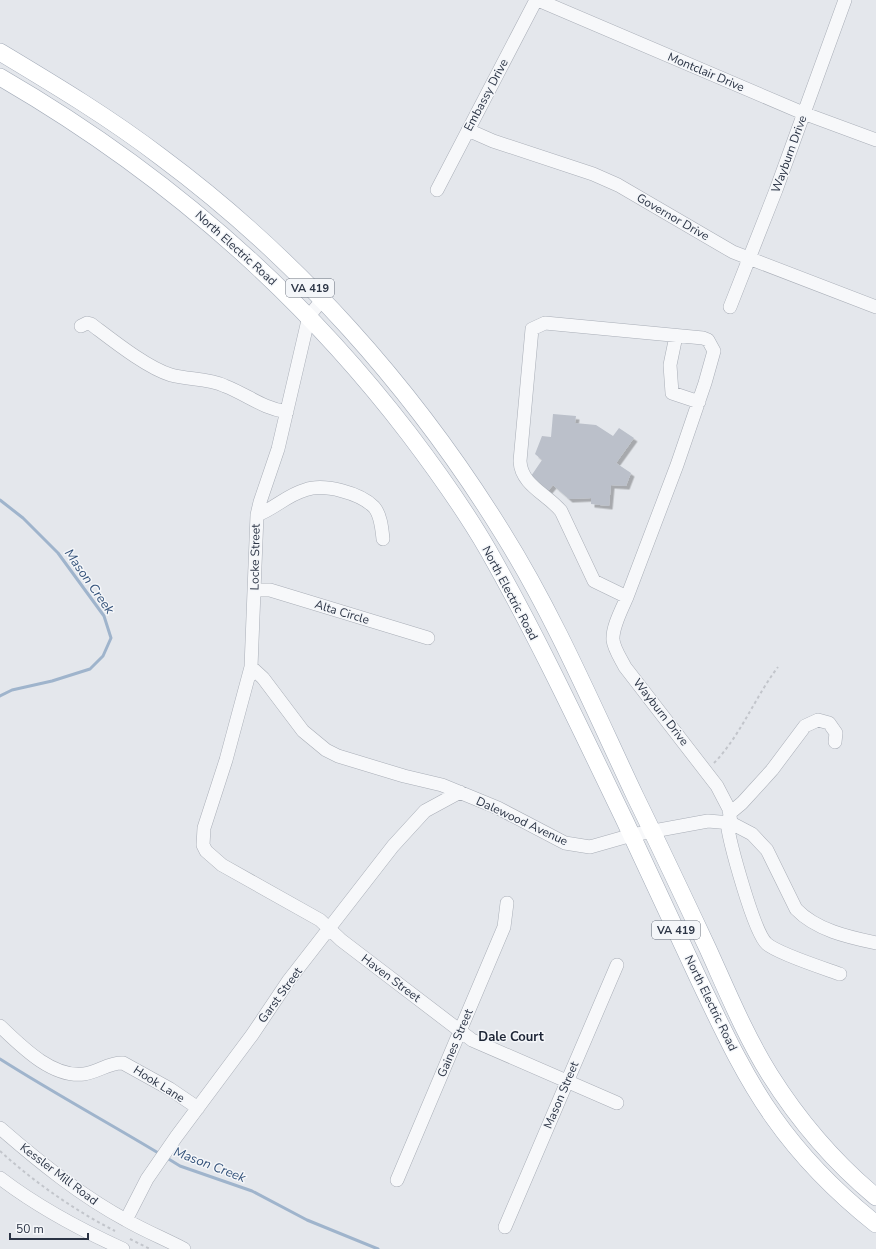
<svg xmlns="http://www.w3.org/2000/svg" width="876" height="1249" font-family="'Nunito Sans',sans-serif">
<style>
.lines{fill:none;stroke-linecap:round;stroke-linejoin:round}
.stream{stroke:#9fb4cc;stroke-width:3}
.building{fill:#bbc0ca;filter:url(#shadow)}
.minor-casing{stroke:#a9aeb7;stroke-width:14}
.major-casing{stroke:#a3abb8;stroke-width:18}
.path{stroke:#c2c5cb;stroke-width:2;stroke-dasharray:3 3;stroke-linecap:butt}
.minor{stroke:#f7f8fa;stroke-width:13}
.major{stroke:#fff;stroke-width:17}
.labels{text-anchor:middle;stroke-width:3;stroke-linejoin:round;paint-order:stroke}
.shield{fill:#f4f6f9;stroke:#676e7b;stroke-width:1}
.shield-label{font-size:11px;font-weight:bold;fill:#2b3445}
.street-label{font-size:12px;fill:#2b3445;stroke:#f4f6f9}
.water-label{font-size:13px;font-style:italic;fill:#34527a;stroke:#f4f6f9}
.neighbourhood-label{font-size:13px;font-weight:bold;fill:#1d2536;stroke:#f4f6f9}
</style>
<defs>
<filter id="shadow"><feDropShadow dx="3.5" dy="3.5" stdDeviation="0" flood-color="#0004"/></filter>
</defs>
<rect width="100%" height="100%" fill="#e4e7ec"/>
<g class="lines">
<path class="stream" d="M0,500l23,18 35,35 46,63 7,22 -8,18 -13,13 -38,12 -40,9 -12,6
M0,1059c52,33 107,63 160,95
M167,1158l13,8 72,25 55,29 71,29"/>
</g>
<path class="building" d="M553,414l23,2 -1,7 21,2 17,11 6,-8 15,10 -18,25 15,10 -5,13 -15,-1 -2,21 -18,-2v-6l-22,1 -16,-14 -5,6 -19,-12 13,-19 -7,-6 7,-18 9,1z"/>
<g class="lines">
<defs>
<path id="minor" d="M538,0l265,113 73,27
M468,130l25,11 100,33 25,11 115,67 143,55
M437,190l99,-190
M322,300l-13,16 -31,133 -18,53 -3,13 -6,152 -25,93 -22,68 -1,17 3,6 16,14 98,55 21,20 131,100 145,63
M730,307l46,-117 69,-190
M545,323l158,15 5,2 6,11 -9,32 -28,82 -50,132 -33,-16 -33,-70c-14,-17 -40,-26 -41,-50l12,-132z
M81,326l6,-3 4,1c20,15 56,44 80,51 18,5 37,3 54,11 23,9 37,22 62,26
M676,336l-6,29 2,28 27,9
M257,515c17,-6 30,-20 48,-25 19,-7 55,3 69,17 7,8 8,23 9,32
M255,590h15l158,48
M627,597c-5,12 -15,30 -14,43 1,9 8,19 12,27l92,119 12,23 2,14
M251,667l12,11 40,53 23,19 12,6 66,20 38,9 56,23 67,35 25,4 42,-12 76,-14 23,2 21,11 15,16 29,59c20,21 52,28 80,34
M730,813l12,-10 30,-33 33,-44 13,-6 11,3 7,10 -1,9
M727,822c2,19 27,111 40,122 12,10 56,24 73,30
M0,1026c21,20 52,52 84,48 14,-2 26,-12 39,-11l47,26 28,19
M0,1128c39,34 81,68 126,92 19,11 39,19 58,29
M0,1178c38,29 79,51 123,71
M397,1180l107,-253 3,-24
M126,1220l21,-41 29,-42 76,-102 37,-55 104,-134 32,-35 35,-19
M505,1227l112,-262"/>
<path id="major" d="M0,52c55,33 110,66 161,105 136,101 252,231 341,375 52,83 91,175 133,264 25,51 49,102 73,153 19,42 37,86 62,126 29,46 64,87 106,122
M0,77c159,92 298,212 409,357 28,37 56,76 79,116 50,88 93,180 137,271 25,53 50,107 75,161 22,46 44,94 74,136 29,41 63,75 102,106"/>
</defs>
<use href="#minor" class="minor-casing"/>
<use href="#major" class="major-casing"/>
<path class="path" d="M714,763c27,-28 41,-66 64,-96
M0,1151c34,31 74,59 115,80
M130,1239l20,10"/>
<use href="#minor" class="minor"/>
<use href="#major" class="major"/>
</g>
<g class="labels">
<g class="shield">
<rect x="286" y="279" width="48" height="18" rx="3"/>
<rect x="652" y="921" width="48" height="18" rx="3"/>
</g>
<g class="shield-label">
<text x="310" y="292">VA 419</text>
<text x="676" y="934">VA 419</text>
</g>
<g class="street-label">
<text transform="translate(706 72) rotate(23)" y="4">Montclair Drive</text>
<text transform="translate(486 95) rotate(-62)" y="4">Embassy Drive</text>
<text transform="translate(789 154) rotate(-70)" y="4">Wayburn Drive</text>
<text transform="translate(673 217) rotate(30)" y="4">Governor Drive</text>
<text transform="translate(236 248) rotate(42)" y="4">North Electric Road</text>
<text transform="translate(255 557) rotate(-89)" y="4">Locke Street</text>
<text transform="translate(510 593) rotate(62)" y="4">North Electric Road</text>
<text transform="translate(342 612) rotate(17)" y="4">Alta Circle</text>
<text transform="translate(661 712) rotate(52)" y="4">Wayburn Drive</text>
<text transform="translate(522 821) rotate(25)" y="4">Dalewood Avenue</text>
<text transform="translate(391 978) rotate(37)" y="4">Haven Street</text>
<text transform="translate(280 995) rotate(-54)" y="4">Garst Street</text>
<text transform="translate(711 1003) rotate(64)" y="4">North Electric Road</text>
<text transform="translate(455 1043) rotate(-67)" y="4">Gaines Street</text>
<text transform="translate(159 1084) rotate(32)" y="4">Hook Lane</text>
<text transform="translate(561 1095) rotate(-67)" y="4">Mason Street</text>
<text transform="translate(59 1174) rotate(37)" y="4">Kessler Mill Road</text>
</g>
<g class="water-label">
<text transform="translate(90 581) rotate(55)" y="5">Mason Creek</text>
<text transform="translate(210 1164) rotate(21)" y="5">Mason Creek</text>
</g>
<g class="neighbourhood-label">
<text x="511" y="1041">Dale Court</text>
</g>
</g>
<path d="M10 1233v6h78v-6" fill="none" stroke="#2b3445" stroke-width="2"/>
<text x="16" y="1233" font-size="12" fill="#2b3445" stroke="#f4f6f9" stroke-width="3" paint-order="stroke">50 m</text>
</svg>
